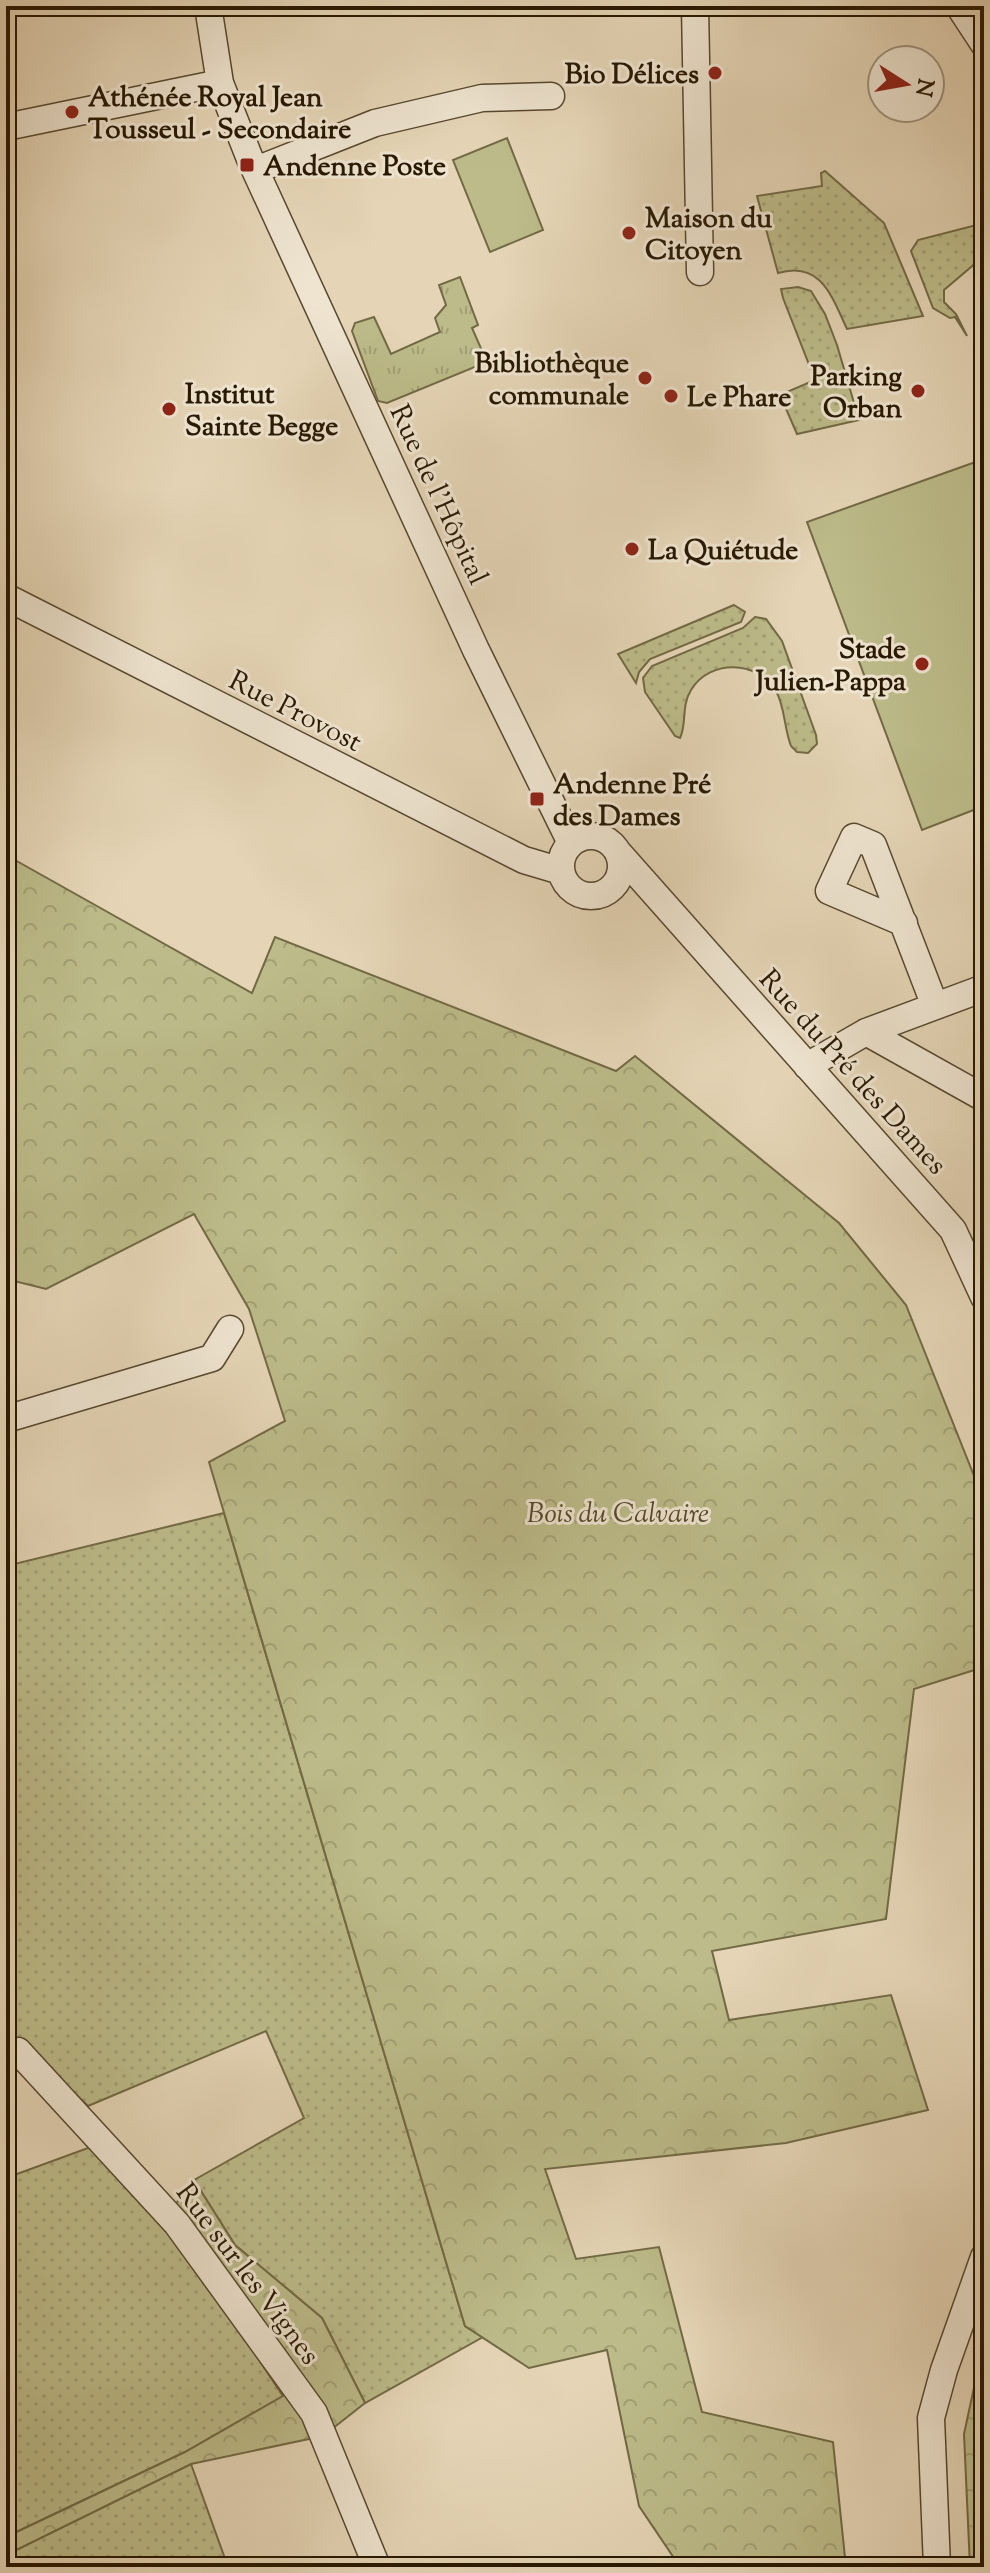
<svg xmlns="http://www.w3.org/2000/svg" width="990" height="2573" font-family="'Sorts Mill Goudy',serif">
<style>
.grass{fill:url(#grass-dots);stroke:#726a45;stroke-width:2}
.forest{fill:url(#forest-crowns);stroke:#726a45;stroke-width:2}
.park{fill:url(#park-tufts);stroke:#726a45;stroke-width:2}
.garden{fill:#bcbb89;stroke:#726a45;stroke-width:2}
.lines{fill:none;stroke-linecap:round;stroke-linejoin:round}
.minor-casing{stroke:#57482e;stroke-width:29}
.minor{stroke:#eee4d0;stroke-width:26}
.poi-dot{fill:#8f2418;stroke:#eee4d0;stroke-width:3}
.labels{text-anchor:middle;stroke-width:6;stroke-linejoin:round;paint-order:stroke}
.poi-label{font-size:28px;font-weight:bold;fill:#281901;stroke:#eee4d0;text-anchor:start}
.street-label{font-size:28px;fill:#281901;stroke:#eee4d0}
.park-label{font-size:28px;font-style:italic;fill:#544a2a;stroke:#eee4d0}
</style>
<defs>
<pattern id="grass-dots" width="8" height="8" patternUnits="userSpaceOnUse" patternTransform="scale(2)"><rect width="8" height="8" fill="#bcbb89"/><path d="M2 2h.1M6 6h.1" fill="none" stroke="#a2a074" stroke-width="1.8" stroke-linecap="round"/></pattern>
<pattern id="forest-crowns" width="20" height="18" patternUnits="userSpaceOnUse" patternTransform="scale(2)"><rect width="20" height="18" fill="#bcbb89"/><path d="M2 6a3 3 0 1 1 6 0M12 15a3 3 0 1 1 6 0" fill="none" stroke="#a2a074"/></pattern>
<pattern id="park-tufts" width="24" height="20" patternUnits="userSpaceOnUse" patternTransform="scale(2)"><rect width="24" height="20" fill="#bcbb89"/><path d="M3 7l-1-3M5 7V3M7 7l1-3M15 17l-1-3M17 17v-4M19 17l1-3" fill="none" stroke="#a2a074"/></pattern>
</defs>
<rect width="100%" height="100%" fill="#e5d5b6"/>
<filter id="stains"><feTurbulence type="fractalNoise" baseFrequency=".0025" numOctaves="4"/><feColorMatrix values="0 0 0 0 .2 0 0 0 0 .09 0 0 0 0 .02 0 0 0 .5 -.17"/></filter>
<radialGradient id="worn" r=".72"><stop offset=".6" stop-color="#630" stop-opacity="0"/><stop offset="1" stop-color="#630" stop-opacity=".3"/></radialGradient>
<path class="grass" d="M825,171l59,52 39,93 -76,13c-15,-32 -26,-69 -69,-56l-21,-77 65,-10 -1,-13z
M984,223v37l-7,2 -33,28v12l12,12 11,22 -12,-19 -5,1 -17,-10 -22,-57 7,-11z
M798,287l13,4 14,23 12,31 22,75 -62,14 -17,-39 35,-15 -32,-82 -2,-9z
M734,605l11,7 -4,10 -91,37 -11,13 -3,11 -18,-29z
M755,617l11,2 16,22 34,94 1,9 -9,9 -11,-1 -6,-6c-7,-18 -6,-39 -15,-55 -19,-31 -66,-32 -85,-1 -10,16 -4,34 -11,48l-5,-2 -30,-44 -2,-14 9,-12 91,-38z
M224,1513l241,813 18,11 -118,66 -43,-85 -87,-73 -41,-65 110,-62 -38,-87 -178,75 -82,-77v-463z
M88,2148h9l68,69 118,179 -98,56 -179,85v-359z
M191,2464l37,103h-222v-12z"/>
<path class="forest" d="M6,855l246,138 23,-56 341,134 19,-15 204,167 67,82 78,196v166l-70,22 -28,230 -174,32 17,69 162,-25 37,115 -142,33 -241,26 31,90 83,-12 43,165 131,30 13,125h-166l-41,-61 -32,-156 -78,18 -64,-42 -256,-864 76,-41 -36,-112 -55,-95 -148,75 -40,-10z
M194,2180l41,65 87,73 43,85 -42,33 -132,28 -185,91v-18l179,-85 98,-56 -118,-178z
M984,2341v226h-14l-6,-133z"/>
<path class="park" d="M460,277l18,48 -6,3 15,34 -100,41 -9,-2 -26,-70 3,-8 19,-6 17,37 49,-22 -5,-14 11,-13 -7,-20z"/>
<path class="garden" d="M507,138l36,92 -53,22 -37,-92z
M984,459v347l-62,24 -115,-308z"/>
<g class="lines">
<defs>
<path id="minor" d="M208,6l12,77 30,76 226,491 95,193
M695,6l5,266
M959,6l25,38
M6,127l214,-44
M256,170l119,-47 107,-25 69,-2
M6,597l518,263 37,11
M561 866a30 30 0 1 1 60 0a30 30 0 1 1-60 0Z
M617,851l336,379 31,67
M904,923l-75,-32 25,-54 19,8 62,161
M866,1032l118,66
M807,1066l59,-34 118,-44
M6,1419l206,-61 18,-29
M18,2051l159,173 137,189 63,154
M937,2567l-6,-149 13,-48 40,-113"/>
</defs>
<use href="#minor" class="minor-casing"/>
<use href="#minor" class="minor"/>
</g>
<g class="poi-dot">
<circle cx="715" cy="73" r="8"/>
<circle cx="72" cy="112" r="8"/>
<rect x="239" y="157" width="16" height="16" rx="4"/>
<circle cx="629" cy="233" r="8"/>
<circle cx="645" cy="378" r="8"/>
<circle cx="918" cy="391" r="8"/>
<circle cx="671" cy="396" r="8"/>
<circle cx="169" cy="409" r="8"/>
<circle cx="632" cy="549" r="8"/>
<circle cx="922" cy="664" r="8"/>
<rect x="529" y="791" width="16" height="16" rx="4"/>
</g>
<g class="labels">
<g class="poi-label">
<text x="699" y="83" text-anchor="end">Bio Délices</text>
<text x="88" y="106">Athénée Royal Jean<tspan x="88" dy="32">Tousseul - Secondaire</tspan></text>
<text x="263" y="175">Andenne Poste</text>
<text x="645" y="227">Maison du<tspan x="645" dy="32">Citoyen</tspan></text>
<text x="629" y="372" text-anchor="end">Bibliothèque<tspan x="629" dy="32">communale</tspan></text>
<text x="902" y="385" text-anchor="end">Parking<tspan x="902" dy="32">Orban</tspan></text>
<text x="185" y="403">Institut<tspan x="185" dy="32">Sainte Begge</tspan></text>
<text x="687" y="406">Le Phare</text>
<text x="648" y="559">La Quiétude</text>
<text x="906" y="658" text-anchor="end">Stade<tspan x="906" dy="32">Julien-Pappa</tspan></text>
<text x="553" y="793">Andenne Pré<tspan x="553" dy="32">des Dames</tspan></text>
</g>
<g class="street-label">
<text transform="translate(440 494) rotate(65)" y="10">Rue de l'Hôpital</text>
<text transform="translate(296 710) rotate(27)" y="10">Rue Provost</text>
<text transform="translate(854 1071) rotate(48)" y="10">Rue du Pré des Dames</text>
<text transform="translate(249 2273) rotate(53)" y="10">Rue sur les Vignes</text>
</g>
<g class="park-label">
<text x="618" y="1522">Bois du Calvaire</text>
</g>
</g>
<rect width="990" height="2573" fill="none" stroke="#e5d5b6" stroke-width="32"/>
<rect x="8" y="8" width="974" height="2557" fill="none" stroke="#281901" stroke-width="4"/>
<rect x="16" y="16" width="958" height="2541" fill="none" stroke="#281901" stroke-width="2"/>
<g transform="translate(906 84) rotate(101)"><circle r="38" fill="#eee4d0" stroke="#9f937d" stroke-width="2"/>
<path d="M0-6L14 30L0 20L-14 30Z" fill="#8f2418"/>
<text y="-12" font-size="22" font-weight="bold" text-anchor="middle" fill="#281901">N</text>
</g>
<rect width="100%" height="100%" filter="url(#stains)"/>
<rect width="100%" height="100%" fill="url(#worn)"/>
</svg>
